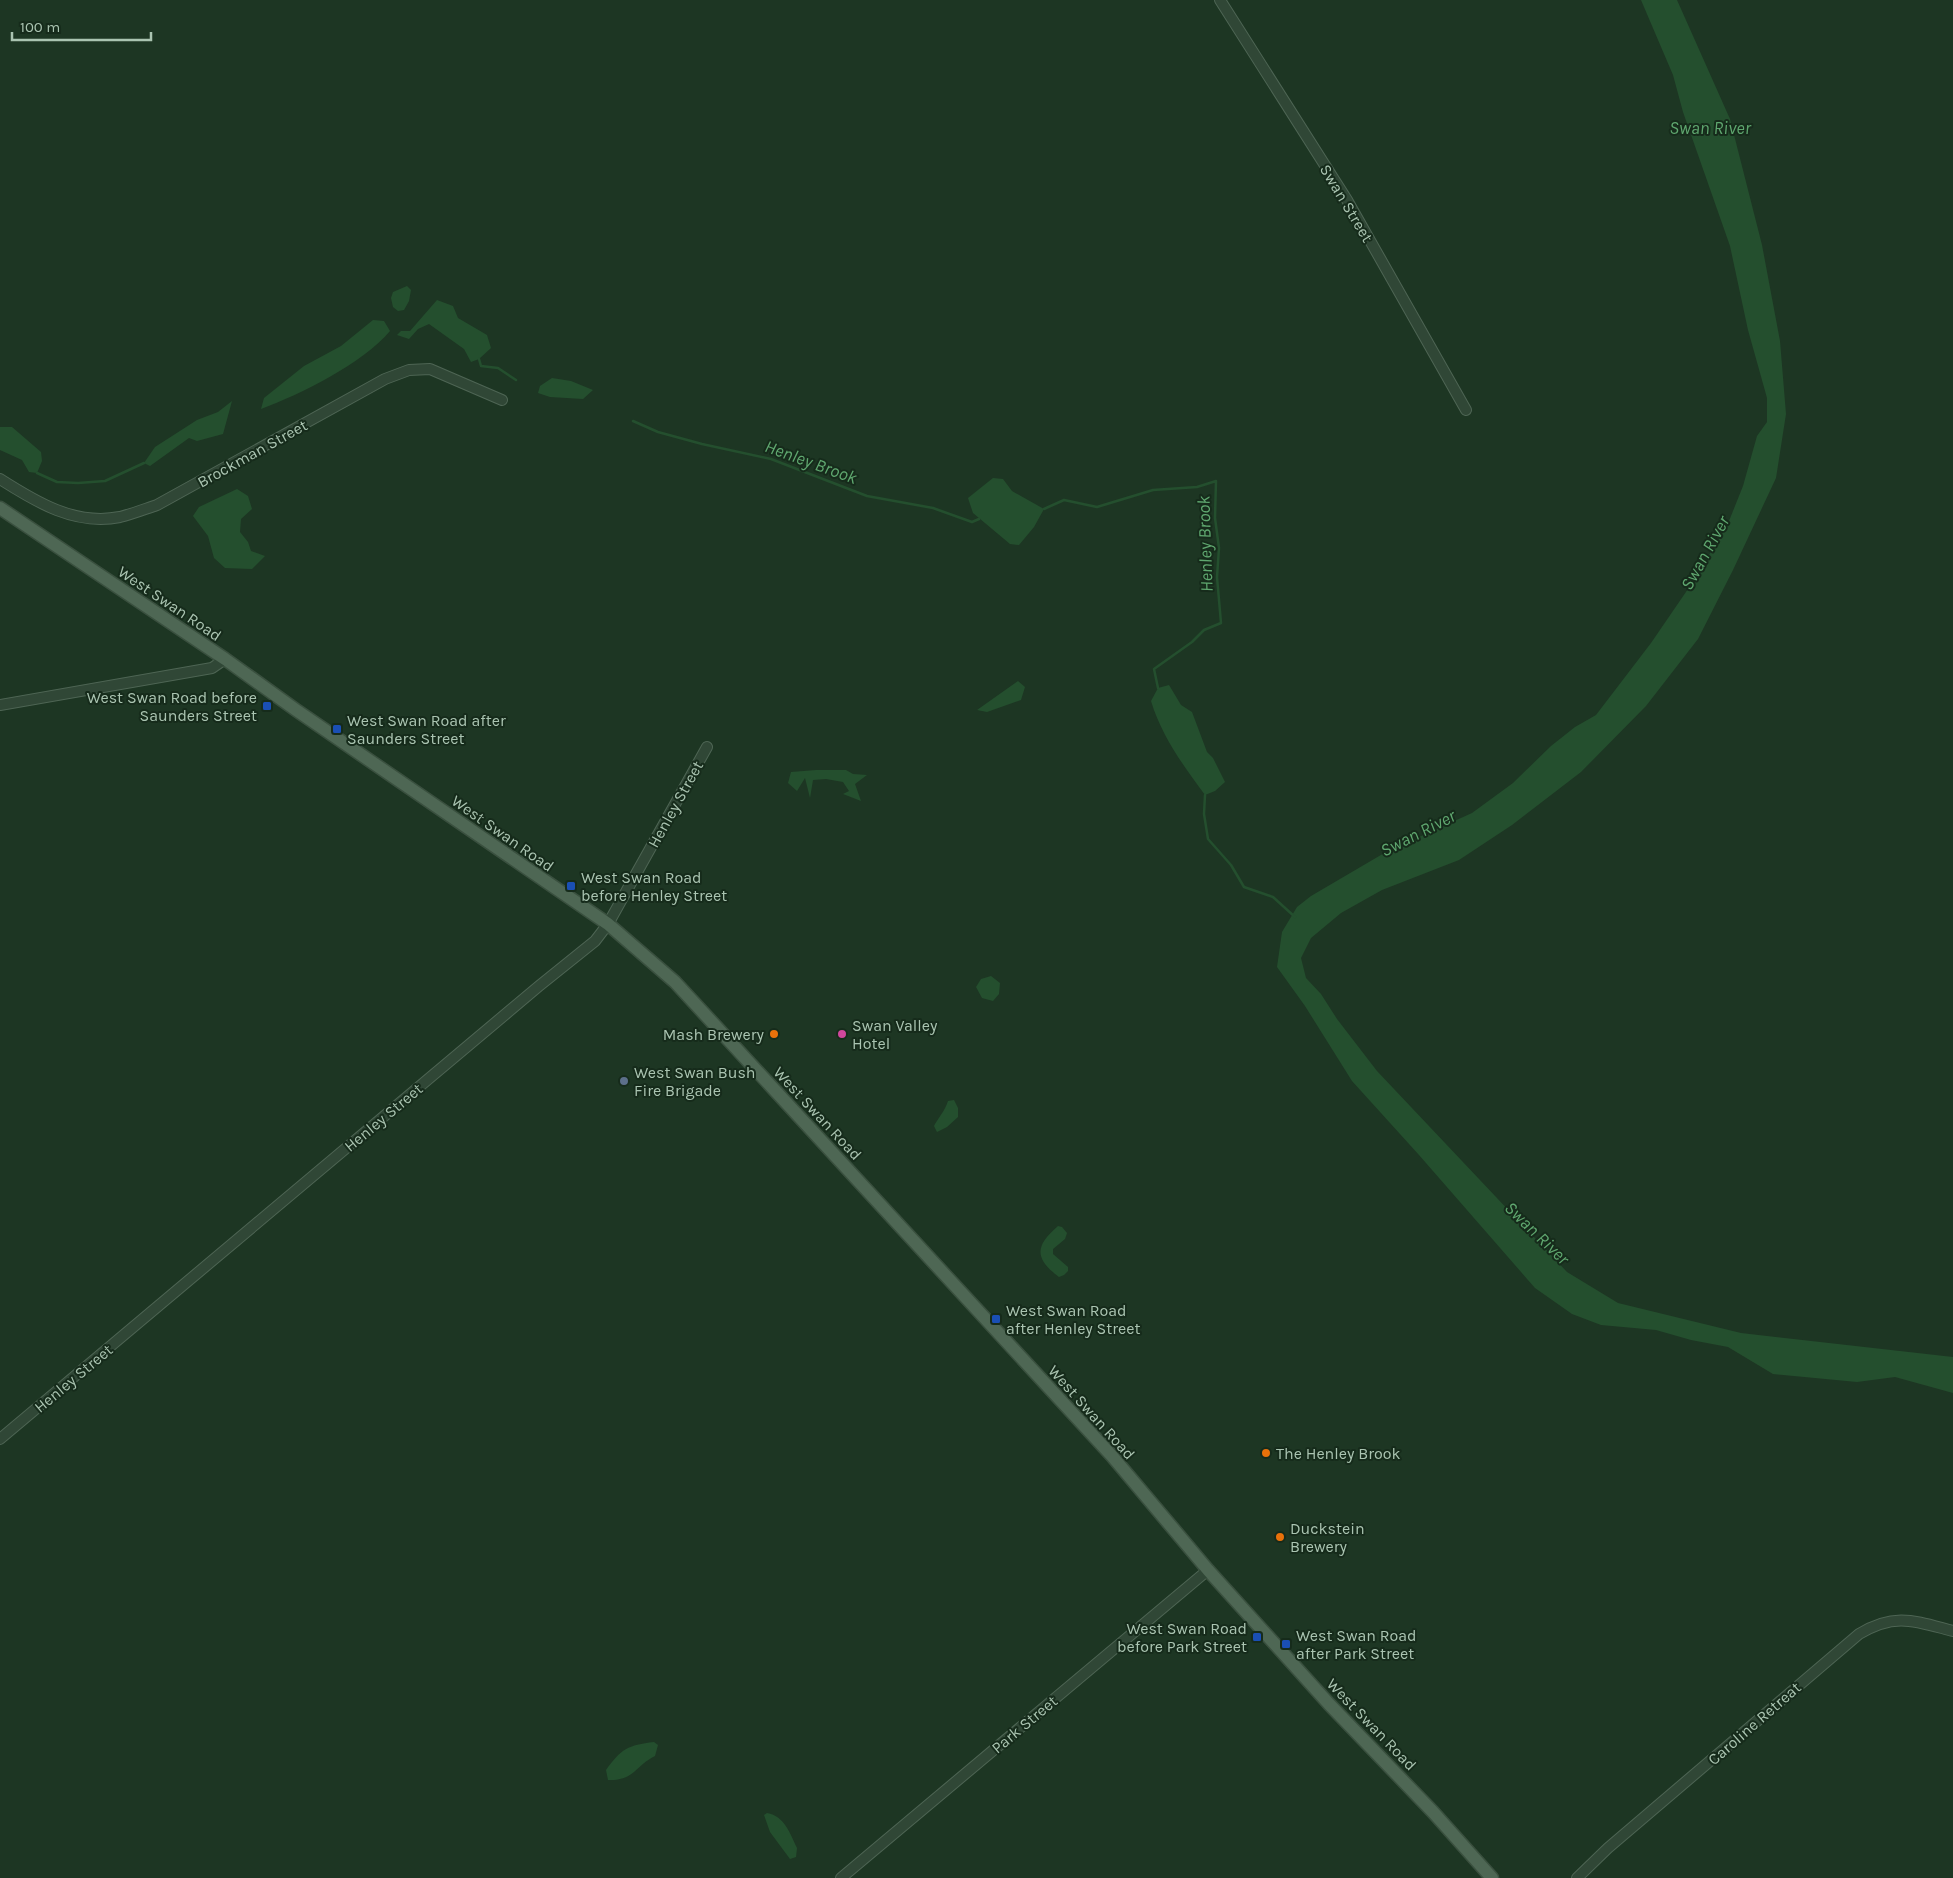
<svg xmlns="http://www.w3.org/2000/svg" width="1953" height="1878" font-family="Karla,sans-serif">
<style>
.water{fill:#244f2e}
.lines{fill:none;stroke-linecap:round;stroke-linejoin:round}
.stream{stroke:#244f2e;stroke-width:2.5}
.minor-casing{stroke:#4e6554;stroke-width:12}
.major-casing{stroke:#3a503f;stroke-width:15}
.minor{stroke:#304736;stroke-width:10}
.major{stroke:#4e6754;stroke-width:12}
.transit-dot{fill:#1a4fb4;stroke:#162b1b;stroke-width:2}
.food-dot{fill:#e8710a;stroke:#162b1b;stroke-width:2}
.hotel-dot{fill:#d1479c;stroke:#162b1b;stroke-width:2}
.service-dot{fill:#5c6f8a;stroke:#162b1b;stroke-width:2}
.labels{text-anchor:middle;stroke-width:4;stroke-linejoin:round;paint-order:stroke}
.street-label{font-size:16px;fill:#aac4b1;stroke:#162b1b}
.poi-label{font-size:16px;fill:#aac4b1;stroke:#162b1b;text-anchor:start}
.water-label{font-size:18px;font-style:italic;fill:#5fa76f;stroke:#162b1b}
</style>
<rect width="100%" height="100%" fill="#1d3623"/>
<path class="water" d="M1641,0h36l53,119 32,126 18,96 6,73 -10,64 -43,92 -35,69 -52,67 -65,66 -69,53 -53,35 -77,30 -41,23 -30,25 -10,20 5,20 15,16 16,25 40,52 190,201 51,31 123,30 212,24v36l-58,-16 -38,5 -84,-8 -45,-27 -37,-7 -35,-10 -55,-5 -29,-11 -37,-26 -116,-133 -67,-74 -47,-75 -28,-39 5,-35 15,-25 14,-11 75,-44 86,-39 41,-30 38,-37 24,-19 21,-12 55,-72 37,-54 39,-63 16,-40 14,-50 10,-14v-24l-19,-68 -18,-84 -47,-134 -10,-37z
M407,286l4,4 -2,11 -5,9 -6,1 -5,-4 -2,-9 2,-6z
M437,300l16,6 5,12 29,17 4,13 -12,11 -8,3 -7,-13 -35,-25 -11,5 -9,10 -12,-4 4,-4h9z
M373,320l11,1 6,10c-28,33 -89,63 -129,78l3,-11 40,-32 37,-20z
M552,378l19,3 22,9 -10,9 -33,-2 -12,-4 2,-7z
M232,401l-9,33 -26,7 -8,-3 -39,28 -6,-3 11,-16 42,-27 21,-8z
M0,427h12l29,25 1,9 -5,12 -8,-1 -7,-12 -22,-10z
M993,478l10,1 9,12 32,18 -10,18 -15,18 -9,-1 -37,-31 -5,-15z
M237,489l11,7 4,13 -11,10 -1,13 8,10 3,9 14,5 -13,13 -27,-1 -11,-10 -6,-22 -15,-20 6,-9z
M1018,681l7,6 -4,13 -34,12 -10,-2z
M1169,685l12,20 11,7 15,40 6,6 12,24 -10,9 -10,4c-22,-30 -43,-58 -54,-94l7,-13z
M816,770h30l7,4 14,1 -12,9 6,17 -18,-7 6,-3 -6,-9 -17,-3 -13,1 -3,18 -5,-20 -8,13 -9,-8 3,-11z
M991,976l9,7 -1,11 -6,7 -11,-3 -6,-11 5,-8z
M954,1100l4,8v9l-11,10 -10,5 -3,-6c4,-8 11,-15 14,-25z
M1058,1226l4,1 5,6 -2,6 -12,10v5l15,13v4l-4,4 -5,2c-25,-19 -24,-31 -1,-51z
M654,1742l4,3 -3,11c-20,10 -21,25 -47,24l-2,-10c15,-21 22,-25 48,-28z
M767,1813c18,3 23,21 30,35l-1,9 -6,2 -20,-27 -6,-17z"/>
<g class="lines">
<path class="stream" d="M479,359l2,7 17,2 18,12
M633,421l25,11 44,12 69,15 96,37 66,12 39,14 7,-3
M37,473l20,9 21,1 27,-2 39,-18
M1044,509l20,-9 33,7 56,-17 44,-3 19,-6 -1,37 4,30 -2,29 4,46 -17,7 -12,12 -38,27 4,19
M1205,795l-1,19 4,25 23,26 13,22 29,10 22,20"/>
<defs>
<path id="minor" d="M1220,0l127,200 119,210
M0,479c36,23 75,47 120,38 12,-3 25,-8 37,-12l228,-126 24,-9 21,-1 72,31
M0,705l212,-37 13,-9
M0,1439l539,-453 56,-45 13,-17 99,-177
M841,1878l367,-308
M1577,1878l31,-30 251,-214c36,-22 56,-13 94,-3"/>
<path id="major" d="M0,508l225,151 71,51 312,214 67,58 437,474 96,114 121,134 104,108 59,66"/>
</defs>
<use href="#minor" class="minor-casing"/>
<use href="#major" class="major-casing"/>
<use href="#minor" class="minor"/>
<use href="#major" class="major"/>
</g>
<g class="transit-dot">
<rect x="262" y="701" width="10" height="10" rx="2.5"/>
<rect x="332" y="724" width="10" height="10" rx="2.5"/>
<rect x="566" y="881" width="10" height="10" rx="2.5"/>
<rect x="991" y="1314" width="10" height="10" rx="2.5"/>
<rect x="1252" y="1632" width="10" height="10" rx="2.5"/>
<rect x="1281" y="1639" width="10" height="10" rx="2.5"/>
</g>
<g class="food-dot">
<circle cx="774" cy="1034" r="5"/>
<circle cx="1266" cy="1453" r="5"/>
<circle cx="1280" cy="1537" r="5"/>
</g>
<circle class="hotel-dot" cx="842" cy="1034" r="5"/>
<circle class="service-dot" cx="624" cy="1081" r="5"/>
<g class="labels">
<g class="street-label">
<text transform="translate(1347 203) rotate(59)" y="6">Swan Street</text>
<text transform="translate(252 453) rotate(-29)" y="6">Brockman Street</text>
<text transform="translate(170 603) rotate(34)" y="6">West Swan Road</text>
<text transform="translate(675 804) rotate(-61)" y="6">Henley Street</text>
<text transform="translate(503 833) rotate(35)" y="6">West Swan Road</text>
<text transform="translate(818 1113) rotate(47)" y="6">West Swan Road</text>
<text transform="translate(383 1117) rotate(-40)" y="6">Henley Street</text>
<text transform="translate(73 1378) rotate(-40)" y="6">Henley Street</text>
<text transform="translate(1092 1412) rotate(48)" y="6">West Swan Road</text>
<text transform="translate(1754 1723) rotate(-41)" y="6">Caroline Retreat</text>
<text transform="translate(1024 1724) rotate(-40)" y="6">Park Street</text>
<text transform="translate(1372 1724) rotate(46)" y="6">West Swan Road</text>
</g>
<g class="poi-label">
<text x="257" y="703" text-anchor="end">West Swan Road before<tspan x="257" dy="18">Saunders Street</tspan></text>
<text x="347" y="726">West Swan Road after<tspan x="347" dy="18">Saunders Street</tspan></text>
<text x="581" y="883">West Swan Road<tspan x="581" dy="18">before Henley Street</tspan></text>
<text x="852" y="1031">Swan Valley<tspan x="852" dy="18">Hotel</tspan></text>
<text x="764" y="1040" text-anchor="end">Mash Brewery</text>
<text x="634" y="1078">West Swan Bush<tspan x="634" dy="18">Fire Brigade</tspan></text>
<text x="1006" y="1316">West Swan Road<tspan x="1006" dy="18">after Henley Street</tspan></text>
<text x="1276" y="1459">The Henley Brook</text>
<text x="1290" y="1534">Duckstein<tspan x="1290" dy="18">Brewery</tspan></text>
<text x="1247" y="1634" text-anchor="end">West Swan Road<tspan x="1247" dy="18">before Park Street</tspan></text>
<text x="1296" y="1641">West Swan Road<tspan x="1296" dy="18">after Park Street</tspan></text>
</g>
<g class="water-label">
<text x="1710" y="134">Swan River</text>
<text transform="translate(811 462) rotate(20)" y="6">Henley Brook</text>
<text transform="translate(1205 544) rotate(-92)" y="6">Henley Brook</text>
<text transform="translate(1705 553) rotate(-61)" y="6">Swan River</text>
<text transform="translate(1418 833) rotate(-27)" y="6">Swan River</text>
<text transform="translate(1537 1233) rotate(44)" y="6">Swan River</text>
</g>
</g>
<path d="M12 32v8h139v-8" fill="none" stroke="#aac4b1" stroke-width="2.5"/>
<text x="20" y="32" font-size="15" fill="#aac4b1" stroke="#162b1b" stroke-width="4" paint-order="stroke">100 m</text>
</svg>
